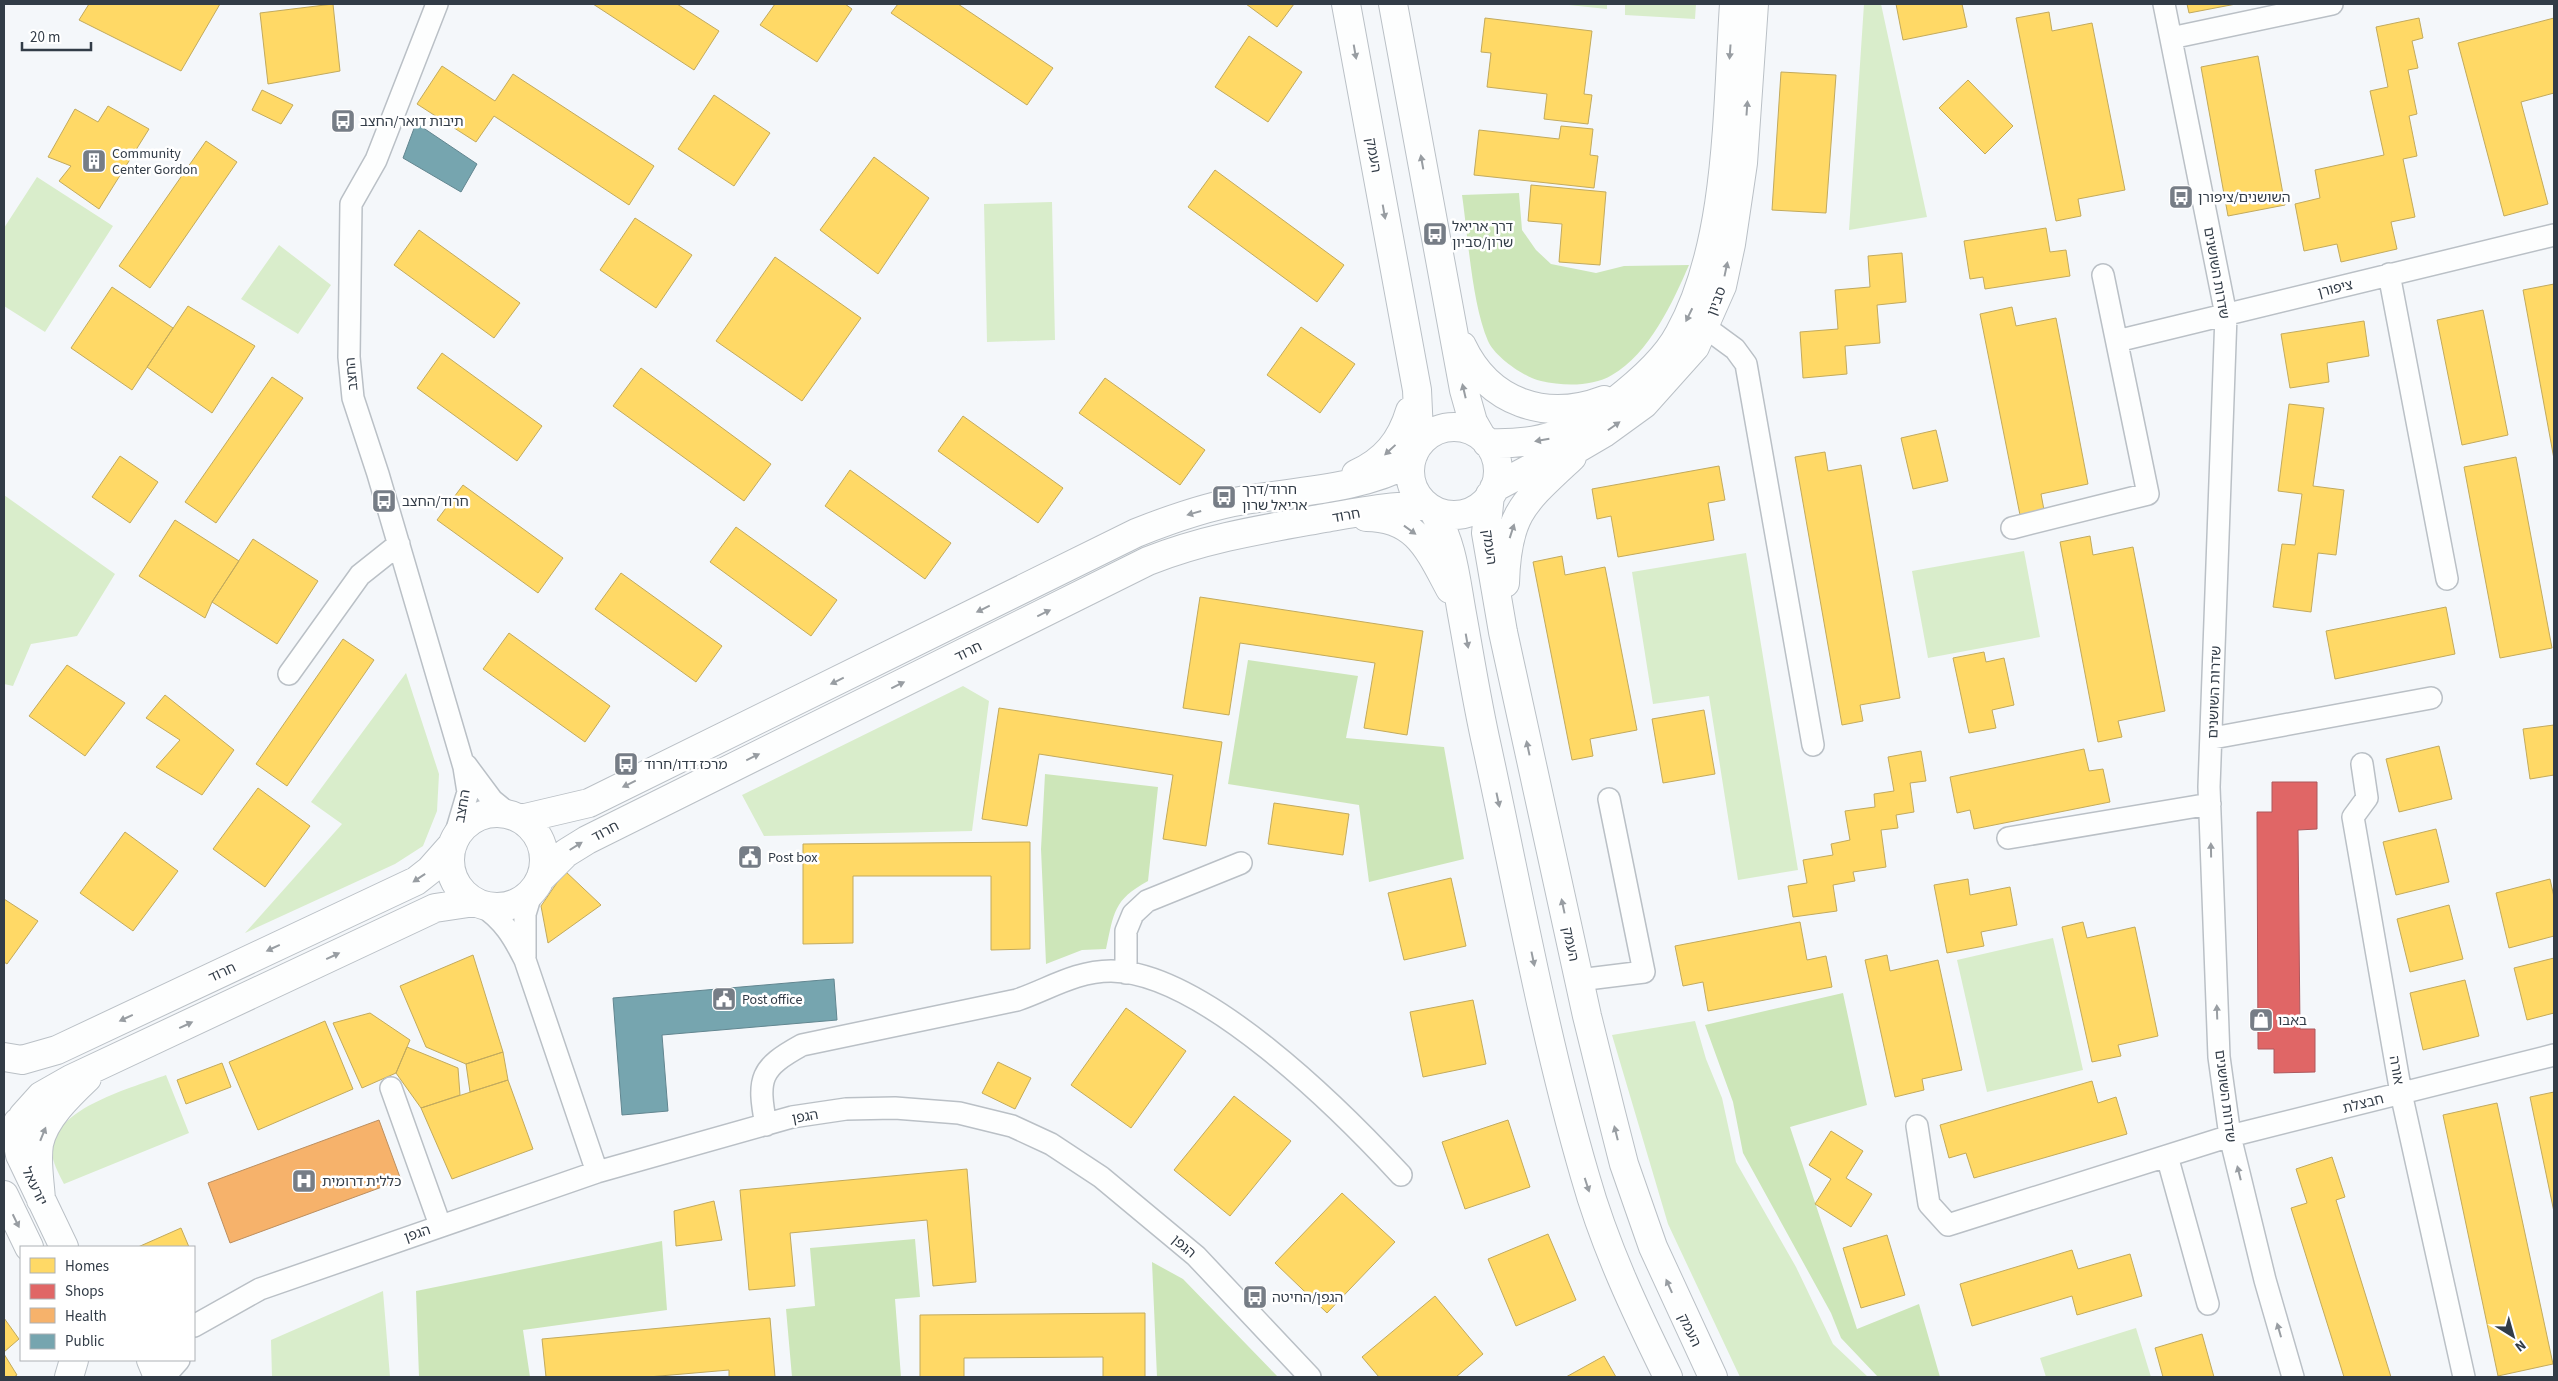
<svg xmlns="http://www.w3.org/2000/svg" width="2558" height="1381" font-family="'Source Sans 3','Noto Sans Hebrew',sans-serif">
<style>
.green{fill:#d9edcb}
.forest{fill:#cde6b9}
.homes{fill:#ffd966;stroke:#c2aa5d}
.shops{fill:#e06666;stroke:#ac595d}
.health{fill:#f6b26b;stroke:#bb8f60}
.public{fill:#76a5af;stroke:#628690}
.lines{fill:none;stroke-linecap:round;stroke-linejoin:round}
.street-casing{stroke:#bac0c6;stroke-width:24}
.secondary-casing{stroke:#bac0c6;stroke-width:30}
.street{stroke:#fdfefe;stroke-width:21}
.secondary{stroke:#fdfefe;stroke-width:28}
.oneway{fill:#989da2}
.labels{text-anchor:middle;stroke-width:5;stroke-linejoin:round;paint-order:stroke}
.poi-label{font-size:14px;fill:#323c47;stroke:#fff;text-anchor:start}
.street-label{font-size:14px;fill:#323c47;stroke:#fff}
</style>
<rect width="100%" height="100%" fill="#f4f7fa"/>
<path class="green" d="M1559,4h48v5z
M1625,4h71l-1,15 -70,-4z
M1864,4h17l46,213 -78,13z
M37,177l76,49 -68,106 -41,-26v-78z
M1052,202l3,138 -68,2 -3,-138z
M279,245l52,40 -33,49 -57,-35z
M4,495l111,79 -38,62 -46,8 -18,42 -9,-2z
M2024,551l16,86 -112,21 -16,-87z
M1746,553l52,317 -60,10 -29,-184 -56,8 -21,-132z
M406,673l33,101 -2,37 -14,35 -28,18 -150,69 97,-109 -31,-22z
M963,686l26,15 -17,130 -208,5 -22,-41z
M2053,938l30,132 -96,22 -30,-132z
M1695,1021l11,38 16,39 14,64 60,105 37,77 35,33h-128l-72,-153 -56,-189z
M166,1075l23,58 -125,51c-5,-10 -12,-22 -12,-33 0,-43 83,-64 114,-76z
M383,1291l7,86h-118l-1,-37z
M2136,1328l15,49h-105l-6,-19z"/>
<path class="forest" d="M1519,193l3,37 14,20 15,14 45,9 28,-7 65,-1c-16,37 -40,89 -77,110 -20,12 -49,11 -71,6 -16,-3 -47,-25 -53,-40 -16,-37 -20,-105 -26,-146z
M1248,660l110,16 -12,62 98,9 20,112 -95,23 -10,-77 -131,-21z
M1045,774l113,13 -10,94c-35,19 -34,32 -42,68l-24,1 -36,14 -5,-115z
M1843,993l24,112 -77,22 67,202 62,-25 21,73h-62l-37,-39 -10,-25 -88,-160 -10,-51 -28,-77z
M915,1239l5,58 -25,2 6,78h-109l-6,-68 29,-3 -5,-58z
M662,1241l5,69 -144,20 7,47h-111l-3,-86z
M1152,1262l31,17 95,98h-121z"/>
<path class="homes" d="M89,4h131l-39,67 -102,-51z
M333,4l7,67 -72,13 -8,-71z
M593,4h84l42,27 -25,39z
M775,4h70l7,5 -35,53 -57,-37z
M898,4h60l95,64 -26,37 -136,-92z
M1246,4h48l-17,23z
M1896,4h66l5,23 -64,13z
M2187,4h49l-47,9z
M2049,12l3,19 40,-8 33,167 -47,9 3,17 -25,5 -40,-203z
M1485,18l107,13 -8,63 8,1 -4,29 -44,-5 3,-25 -60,-7 4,-34 -10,-1z
M2419,18l4,20 -11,3 6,27 -10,2 9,44 -8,2 8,40 -14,3 12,58 -24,5 6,27 -56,13 -4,-18 -33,7 -9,-47 25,-6 -5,-28 69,-15 -14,-64 18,-4 -12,-60z
M2554,18v75l-33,9 27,102 -44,12 -46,-173z
M1249,36l53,36 -34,50 -53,-35z
M2258,56l27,149 -57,11 -27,-149z
M442,66l53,35 18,-27 141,92 -25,39 -135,-89 -18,26 -59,-38z
M1781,72l55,3 -10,138 -54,-3z
M1968,80l45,46 -28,28 -46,-46z
M262,90l31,15 -12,19 -29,-14z
M714,95l56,38 -36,53 -56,-37z
M108,106l41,23 -50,80 -40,-28 12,-15 -23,-9 27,-48 23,13z
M1561,126l32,3 -3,26 8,1 -4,32 -120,-13 5,-45 80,9z
M206,141l31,21 -87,126 -31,-22z
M874,157l55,41 -51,76 -58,-44z
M1215,170l129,95 -27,37 -129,-95z
M1531,185l75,7 -6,73 -41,-3 3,-38 -34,-3z
M635,218l57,37 -36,53 -56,-38z
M2046,228l4,24 16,-2 4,26 -85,13 -2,-12 -13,2 -6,-38z
M419,230l101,73 -26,35 -100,-73z
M1902,253l4,49 -29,3 3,38 -35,3 2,28 -44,4 -3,-46 38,-3 -3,-39 35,-3 -2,-31z
M775,257l86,61 -59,83 -86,-60z
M2554,284v175l-31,-169z
M112,287l61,41 -41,62 -61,-42z
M188,306l67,40 -43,67 -65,-46z
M2012,307l4,19 40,-8 32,166 -47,10 3,16 -24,5 -40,-201z
M2483,310l25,125 -46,10 -25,-125z
M2364,321l5,35 -42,7 2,19 -39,6 -9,-54z
M1301,327l54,37 -35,49 -53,-38z
M442,353l100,73 -25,35 -100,-73z
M641,368l130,96 -27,37 -131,-95z
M272,377l31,21 -87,125 -31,-21z
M1105,378l100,72 -25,35 -101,-72z
M2289,404l35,4 -11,78 31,4 -8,65 -18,-2 -7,59 -38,-5 9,-63 13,1 7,-51 -24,-3z
M963,416l100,72 -25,35 -100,-72z
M1936,430l12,51 -35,8 -12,-51z
M1825,452l3,19 33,-6 39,233 -40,7 3,16 -21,4 -47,-268z
M120,456l38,26 -28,41 -38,-26z
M2516,457l36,191 -52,10 -36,-191z
M1719,466l6,34 -17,3 6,37 -96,17 -7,-41 -14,3 -5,-30z
M850,470l101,73 -26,36 -100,-73z
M463,485l100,73 -25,35 -101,-73z
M175,520l64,41 -27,41 -7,16 -66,-42z
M736,527l101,73 -26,36 -101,-74z
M2090,536l3,19 40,-8 32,164 -47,10 4,16 -24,5 -38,-200z
M253,539l65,42 -41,63 -65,-42z
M1562,556l3,19 40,-8 32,163 -47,9 3,17 -21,4 -39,-198z
M621,573l101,73 -26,36 -101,-73z
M1200,597l223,34 -16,104 -43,-7 11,-65 -135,-20 -11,72 -46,-7z
M2446,607l9,47 -120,25 -9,-48z
M509,633l101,73 -25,36 -102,-73z
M343,639l31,21 -87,126 -31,-22z
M1984,652l2,10 18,-4 10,47 -22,5 4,18 -27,5 -16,-75z
M67,665l58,38 -40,53 -56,-40z
M165,695l69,55 -32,45 -46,-28 24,-27 -34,-22z
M999,708l223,34 -16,104 -43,-7 10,-64 -134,-21 -12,72 -45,-7z
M1704,710l11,64 -52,9 -11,-64z
M2554,725v50l-24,4 -7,-50z
M2439,746l13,53 -53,13 -13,-53z
M2084,749l5,22 14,-2 7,33 -136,27 -4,-19 -13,3 -7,-36z
M1921,751l5,30 -16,2 4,29 -18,3 2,13 -17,2 5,37 -33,5 2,9 -22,4 4,26 -44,6 -5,-31 19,-3 -4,-23 30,-5 -2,-11 19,-4 -5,-29 30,-4 -1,-13 20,-3 -6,-34z
M258,788l52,38 -45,61 -52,-38z
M1274,803l75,11 -6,41 -75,-11z
M2436,829l13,53 -53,13 -13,-53z
M125,832l53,39 -45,60 -53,-38z
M1030,842v107l-39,1v-74h-138v67l-50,1v-100z
M565,871l36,34 -53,38 -7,-37z
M1451,878l15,68 -62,14 -16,-67z
M1968,879l2,16 40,-8 7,38 -36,7 3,14 -37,7 -13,-68z
M2550,879l4,18v39l-45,12 -13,-55z
M4,899l34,22 -31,43 -3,-2z
M2449,905l14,54 -53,13 -13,-53z
M1800,922l7,38 19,-4 6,31 -124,24 -5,-29 -20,4 -8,-40z
M2083,922l4,16 48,-11 23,109 -40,9 3,11 -29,6 -30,-135z
M473,955l30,97 -37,12 -40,-17 -26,-61z
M1887,955l3,16 48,-11 24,110 -40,9 2,11 -29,7 -30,-137z
M2554,958v55l-27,7 -13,-52z
M2465,980l14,56 -56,14 -13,-57z
M1473,1000l13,64 -63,13 -13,-65z
M1126,1008l60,43 -55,77 -60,-43z
M370,1013l40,27 -14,33 -34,15 -29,-65z
M325,1021l28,68 -95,41 -29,-68z
M407,1047l51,21 2,27 -39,13 -25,-35z
M503,1052l5,28 -38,12 -4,-28z
M998,1062l33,16 -16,31 -33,-16z
M222,1063l9,24 -45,17 -9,-24z
M508,1080l25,69 -81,30 -31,-71z
M2092,1081l6,22 18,-6 11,37 -153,44 -8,-25 -17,5 -9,-33z
M2554,1092v120l-24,-115z
M1234,1096l57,45 -61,75 -56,-46z
M2497,1103l56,261 -55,12 -55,-261z
M1508,1120l22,67 -65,22 -23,-67z
M1831,1131l32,20 -17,27 26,16 -21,33 -36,-23 16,-25 -22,-14z
M2332,1157l13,40 -9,3 55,177h-47l-53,-169 16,-5 -11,-34z
M967,1169l9,113 -43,4 -6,-66 -137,13 5,53 -46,4 -9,-100z
M1342,1193l53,49 -68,71 -52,-50z
M714,1201l8,39 -46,6 -2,-35z
M181,1228l8,19h-51z
M1548,1234l28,66 -60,26 -28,-67z
M1887,1235l18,60 -44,13 -18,-60z
M2072,1250l6,19 52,-15 12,42 -65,19 -5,-19 -100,30 -12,-42z
M1435,1296l48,58 -27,23h-77l-17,-20z
M1145,1313v64h-42v-20l-139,1v19h-44v-62z
M4,1318l15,21 -15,13z
M770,1318l5,59h-46v-7l-81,7h-102l-4,-38z
M2202,1334l12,43h-51l-8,-29z
M4,1354l13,21 -3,2h-10z
M1604,1356l12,21h-50z"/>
<path class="shops" d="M2272,782h45v47l-19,1 2,199h15v43l-41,1v-24h-16l-1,-237h15z"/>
<path class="health" d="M379,1120l22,60 -171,63 -22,-60z"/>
<path class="public" d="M416,123l61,41 -16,28 -58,-34z
M834,979l3,41 -175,15 6,76 -46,4 -9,-117z"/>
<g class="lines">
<defs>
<path id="street" d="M437,4l-61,156 -25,44 -2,153 4,41 25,76 86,293 4,25 -13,44
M2164,4l62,311 -17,472 10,270 11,79 35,144 28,97
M2171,38l161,-34
M2389,274l58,305
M1705,327l30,22 11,15 67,381
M2117,341l437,-106
M2012,528l136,-34 -45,-219
M289,674l71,-99 39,-31
M2213,738l218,-40
M2362,764l5,34 -14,19 48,276 63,284
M466,765l26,35 17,14
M2008,838l202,-34
M482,906c21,13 32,32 43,54l72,212
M525,957v-43l7,-23
M1126,973v-42l7,-17 14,-13 94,-38
M1579,980l65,-8 -35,-173
M391,1088l49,137
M766,1125c-9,-47 -6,-57 36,-80l215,-45c32,-11 59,-29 94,-29 92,1 229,138 290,204
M1917,1126l12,78 19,21 282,-89 324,-81
M2167,1156l41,148
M194,1326l66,-37 337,-117 195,-55 54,-8 49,-1 64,5 53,13 39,18 50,33 95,79 114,121
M164,1377l15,-17"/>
<path id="secondary" d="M1346,4l71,386 2,43 -5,20
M1393,4l71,386 9,32 8,14
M1462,346c27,57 84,76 142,54
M1410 471a44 44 0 1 1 88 0a44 44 0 1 1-88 0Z
M1487,443c55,2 83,-9 127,-41 22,-17 52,-43 65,-68 51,-91 48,-227 55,-330
M1356,474c29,-13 45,-33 54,-63
M1494,488l43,-23 38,-15 29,-17 40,-29 51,-57 27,-61 9,-42 12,-81 11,-159
M1490,495l-4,38 17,99 84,384 24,97 13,51 29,83 60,130
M1433,510c20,35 22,65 29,104 8,44 15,89 25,133 31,143 57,289 98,429 20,71 51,136 83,201
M1366,517c50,0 63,33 84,72
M1505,583c2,-70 19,-81 67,-126
M450 860a47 47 0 1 1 94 0a47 47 0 1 1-94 0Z
M521,819l68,-16 547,-270c35,-14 72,-27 109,-33 55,-9 116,-11 166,-38
M540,879l26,-26 21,-13 561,-279c58,-23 116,-32 177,-43 34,-6 67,-13 101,-12
M4,1057l18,3 35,-10 359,-169 14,-11 23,-26
M23,1116l18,-20 30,-17 364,-171 40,-6
M18,1122l-1,18 3,15 44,92
M4,1195l25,52
M41,1200c-1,-18 -5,-38 -2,-56 5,-25 30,-49 48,-66
M151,1360l7,17
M69,1377l5,-17"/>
</defs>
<use href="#street" class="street-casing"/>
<use href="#secondary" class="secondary-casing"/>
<use href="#street" class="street"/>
<use href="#secondary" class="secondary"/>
</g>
<defs><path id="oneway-solid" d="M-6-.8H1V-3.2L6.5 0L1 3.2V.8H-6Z" transform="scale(1.25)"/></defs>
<g class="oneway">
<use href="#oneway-solid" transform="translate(1355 52) rotate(80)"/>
<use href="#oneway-solid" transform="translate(1730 52) rotate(94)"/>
<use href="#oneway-solid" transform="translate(1747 108) rotate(-86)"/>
<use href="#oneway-solid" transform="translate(1422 162) rotate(-100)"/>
<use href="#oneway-solid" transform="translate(1384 212) rotate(80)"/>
<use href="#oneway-solid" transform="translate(1726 269) rotate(-78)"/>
<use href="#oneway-solid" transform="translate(1689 315) rotate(116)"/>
<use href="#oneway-solid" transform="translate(1464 391) rotate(-103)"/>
<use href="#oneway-solid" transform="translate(1614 426) rotate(-35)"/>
<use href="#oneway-solid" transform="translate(1542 440) rotate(170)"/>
<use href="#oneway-solid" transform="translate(1390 450) rotate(137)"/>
<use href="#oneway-solid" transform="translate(1194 513) rotate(164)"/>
<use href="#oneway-solid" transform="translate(1410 530) rotate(36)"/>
<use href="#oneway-solid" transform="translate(1512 531) rotate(-72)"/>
<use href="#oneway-solid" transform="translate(983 609) rotate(154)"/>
<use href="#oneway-solid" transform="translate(1044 613) rotate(-26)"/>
<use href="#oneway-solid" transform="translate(1467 641) rotate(80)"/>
<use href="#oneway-solid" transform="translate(837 681) rotate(154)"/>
<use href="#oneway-solid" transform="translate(898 685) rotate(-26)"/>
<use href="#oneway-solid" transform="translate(1528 748) rotate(-102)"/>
<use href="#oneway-solid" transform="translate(753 757) rotate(-26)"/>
<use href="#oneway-solid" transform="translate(629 784) rotate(154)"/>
<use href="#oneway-solid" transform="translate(1498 800) rotate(78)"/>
<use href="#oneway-solid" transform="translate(576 846) rotate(-32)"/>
<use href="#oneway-solid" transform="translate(2211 850) rotate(-91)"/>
<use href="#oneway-solid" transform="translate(419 878) rotate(146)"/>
<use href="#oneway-solid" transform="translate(1563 906) rotate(-102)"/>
<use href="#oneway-solid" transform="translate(273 948) rotate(155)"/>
<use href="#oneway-solid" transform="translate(333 956) rotate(-25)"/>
<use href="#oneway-solid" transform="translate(1533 959) rotate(78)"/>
<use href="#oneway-solid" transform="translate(2217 1012) rotate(-92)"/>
<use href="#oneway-solid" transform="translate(126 1018) rotate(155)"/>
<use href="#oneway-solid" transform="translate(186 1025) rotate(-25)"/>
<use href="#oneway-solid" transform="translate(1616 1133) rotate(-104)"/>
<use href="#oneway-solid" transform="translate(43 1134) rotate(-68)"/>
<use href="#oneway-solid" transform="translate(2239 1173) rotate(-104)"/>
<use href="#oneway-solid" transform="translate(1587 1185) rotate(72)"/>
<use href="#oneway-solid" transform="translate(16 1221) rotate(64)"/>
<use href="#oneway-solid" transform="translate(1669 1286) rotate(-114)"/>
<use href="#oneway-solid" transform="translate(2279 1330) rotate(-106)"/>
</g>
<defs>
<symbol id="bus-square" viewBox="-11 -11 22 22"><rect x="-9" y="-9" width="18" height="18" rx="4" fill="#767d86" stroke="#fff"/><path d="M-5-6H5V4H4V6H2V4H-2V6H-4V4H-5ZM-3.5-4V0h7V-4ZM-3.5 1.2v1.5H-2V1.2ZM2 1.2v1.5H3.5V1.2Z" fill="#fff"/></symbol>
<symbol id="building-square" viewBox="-11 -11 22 22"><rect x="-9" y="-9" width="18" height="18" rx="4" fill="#767d86" stroke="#fff"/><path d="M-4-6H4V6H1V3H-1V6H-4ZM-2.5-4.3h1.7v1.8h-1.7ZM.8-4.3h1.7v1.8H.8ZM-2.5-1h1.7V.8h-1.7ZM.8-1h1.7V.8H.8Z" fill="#fff"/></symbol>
<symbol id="civic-square" viewBox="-11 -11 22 22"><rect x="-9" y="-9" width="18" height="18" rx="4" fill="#767d86" stroke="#fff"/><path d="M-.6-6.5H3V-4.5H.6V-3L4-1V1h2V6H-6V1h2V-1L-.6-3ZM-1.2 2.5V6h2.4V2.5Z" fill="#fff"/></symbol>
<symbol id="shop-square" viewBox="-11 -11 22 22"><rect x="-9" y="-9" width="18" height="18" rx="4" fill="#767d86" stroke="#fff"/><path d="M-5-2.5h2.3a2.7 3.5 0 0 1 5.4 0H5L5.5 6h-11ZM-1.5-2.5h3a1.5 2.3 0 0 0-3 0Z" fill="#fff"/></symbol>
<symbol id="hospital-square" viewBox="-11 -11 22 22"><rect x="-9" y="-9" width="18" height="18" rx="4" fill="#767d86" stroke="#fff"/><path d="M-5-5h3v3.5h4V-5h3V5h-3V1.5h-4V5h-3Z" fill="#fff"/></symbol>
</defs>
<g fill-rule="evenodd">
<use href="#bus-square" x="329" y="107" width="28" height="28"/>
<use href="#building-square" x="80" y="147" width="28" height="28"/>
<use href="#bus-square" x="2167" y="183" width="28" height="28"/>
<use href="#bus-square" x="1421" y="220" width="28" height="28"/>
<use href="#bus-square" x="1210" y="483" width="28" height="28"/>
<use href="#bus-square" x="370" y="487" width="28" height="28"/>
<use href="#bus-square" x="612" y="750" width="28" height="28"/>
<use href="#civic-square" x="736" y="843" width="28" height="28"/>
<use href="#civic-square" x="710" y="985" width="28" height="28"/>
<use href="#shop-square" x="2247" y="1006" width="28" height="28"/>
<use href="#hospital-square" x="290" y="1167" width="28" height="28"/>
<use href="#bus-square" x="1241" y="1283" width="28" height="28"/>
</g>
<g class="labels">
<g class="poi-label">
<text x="360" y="126">תיבות דואר/החצב</text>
<text x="112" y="158">Community<tspan x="112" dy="16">Center Gordon</tspan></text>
<text x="2198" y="202">השושנים/ציפורן</text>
<text x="1452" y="231">דרך אריאל<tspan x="1452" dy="16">שרון/סביון</tspan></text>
<text x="1242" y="494">חרוד/דרך<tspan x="1242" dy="16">אריאל שרון</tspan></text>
<text x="402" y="506">חרוד/החצב</text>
<text x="644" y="769">מרכז דדו/חרוד</text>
<text x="768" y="862">Post box</text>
<text x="742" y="1004">Post office</text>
<text x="2278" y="1025">באבו</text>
<text x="322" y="1186">כללית דרומית</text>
<text x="1272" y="1302">הגפן/החיטה</text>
</g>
<g class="street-label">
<text transform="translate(1374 155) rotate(80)" y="5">העמק</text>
<text transform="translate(2217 273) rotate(80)" y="5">שדרות השושנים</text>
<text transform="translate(2335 288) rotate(-14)" y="5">ציפורן</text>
<text transform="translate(1716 301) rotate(-69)" y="5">סביון</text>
<text transform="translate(351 374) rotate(-95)" y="5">החצב</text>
<text transform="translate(1346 515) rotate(-10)" y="5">חרוד</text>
<text transform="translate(1490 547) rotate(82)" y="5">העמק</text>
<text transform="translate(968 651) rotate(-26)" y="5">חרוד</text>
<text transform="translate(2214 692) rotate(-88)" y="5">שדרות השושנים</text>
<text transform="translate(462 806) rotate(-80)" y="5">החצב</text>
<text transform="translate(605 831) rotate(-28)" y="5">חרוד</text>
<text transform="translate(1571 944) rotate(78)" y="5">העמק</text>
<text transform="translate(222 972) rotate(-25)" y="5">חרוד</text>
<text transform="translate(2397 1070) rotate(80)" y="5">אורה</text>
<text transform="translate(2226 1096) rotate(83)" y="5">שדרות השושנים</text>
<text transform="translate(2363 1103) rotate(-14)" y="5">חבצלת</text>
<text transform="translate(805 1116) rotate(-10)" y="5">הגפן</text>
<text transform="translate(35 1186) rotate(64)" y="5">יזרעאל</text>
<text transform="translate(417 1233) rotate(-19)" y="5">הגפן</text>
<text transform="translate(1184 1246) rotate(41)" y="5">הגפן</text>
<text transform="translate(1690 1330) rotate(64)" y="5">העמק</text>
</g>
</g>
<rect width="2558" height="1381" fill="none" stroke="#323c47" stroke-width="10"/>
<rect x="20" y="1246" width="175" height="115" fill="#ffffff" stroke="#adb1b5"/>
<rect x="30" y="1258" width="25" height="15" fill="#ffd966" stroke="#adb1b5"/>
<text x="65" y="1271" font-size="15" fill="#323c47">Homes</text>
<rect x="30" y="1284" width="25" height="15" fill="#e06666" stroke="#adb1b5"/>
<text x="65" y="1296" font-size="15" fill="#323c47">Shops</text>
<rect x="30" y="1308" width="25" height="15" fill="#f6b26b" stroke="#adb1b5"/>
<text x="65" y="1321" font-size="15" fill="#323c47">Health</text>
<rect x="30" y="1334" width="25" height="15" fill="#76a5af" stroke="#adb1b5"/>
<text x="65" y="1346" font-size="15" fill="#323c47">Public</text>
<g transform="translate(2513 1336) rotate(143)" stroke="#ffffff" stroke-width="4" paint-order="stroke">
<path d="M0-4L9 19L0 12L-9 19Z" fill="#323c47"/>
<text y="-8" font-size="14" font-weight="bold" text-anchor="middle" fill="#323c47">N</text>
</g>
<path d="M22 42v8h69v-8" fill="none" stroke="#323c47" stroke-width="2.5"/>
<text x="30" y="42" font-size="15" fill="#323c47" stroke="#ffffff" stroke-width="4" paint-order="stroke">20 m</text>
</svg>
